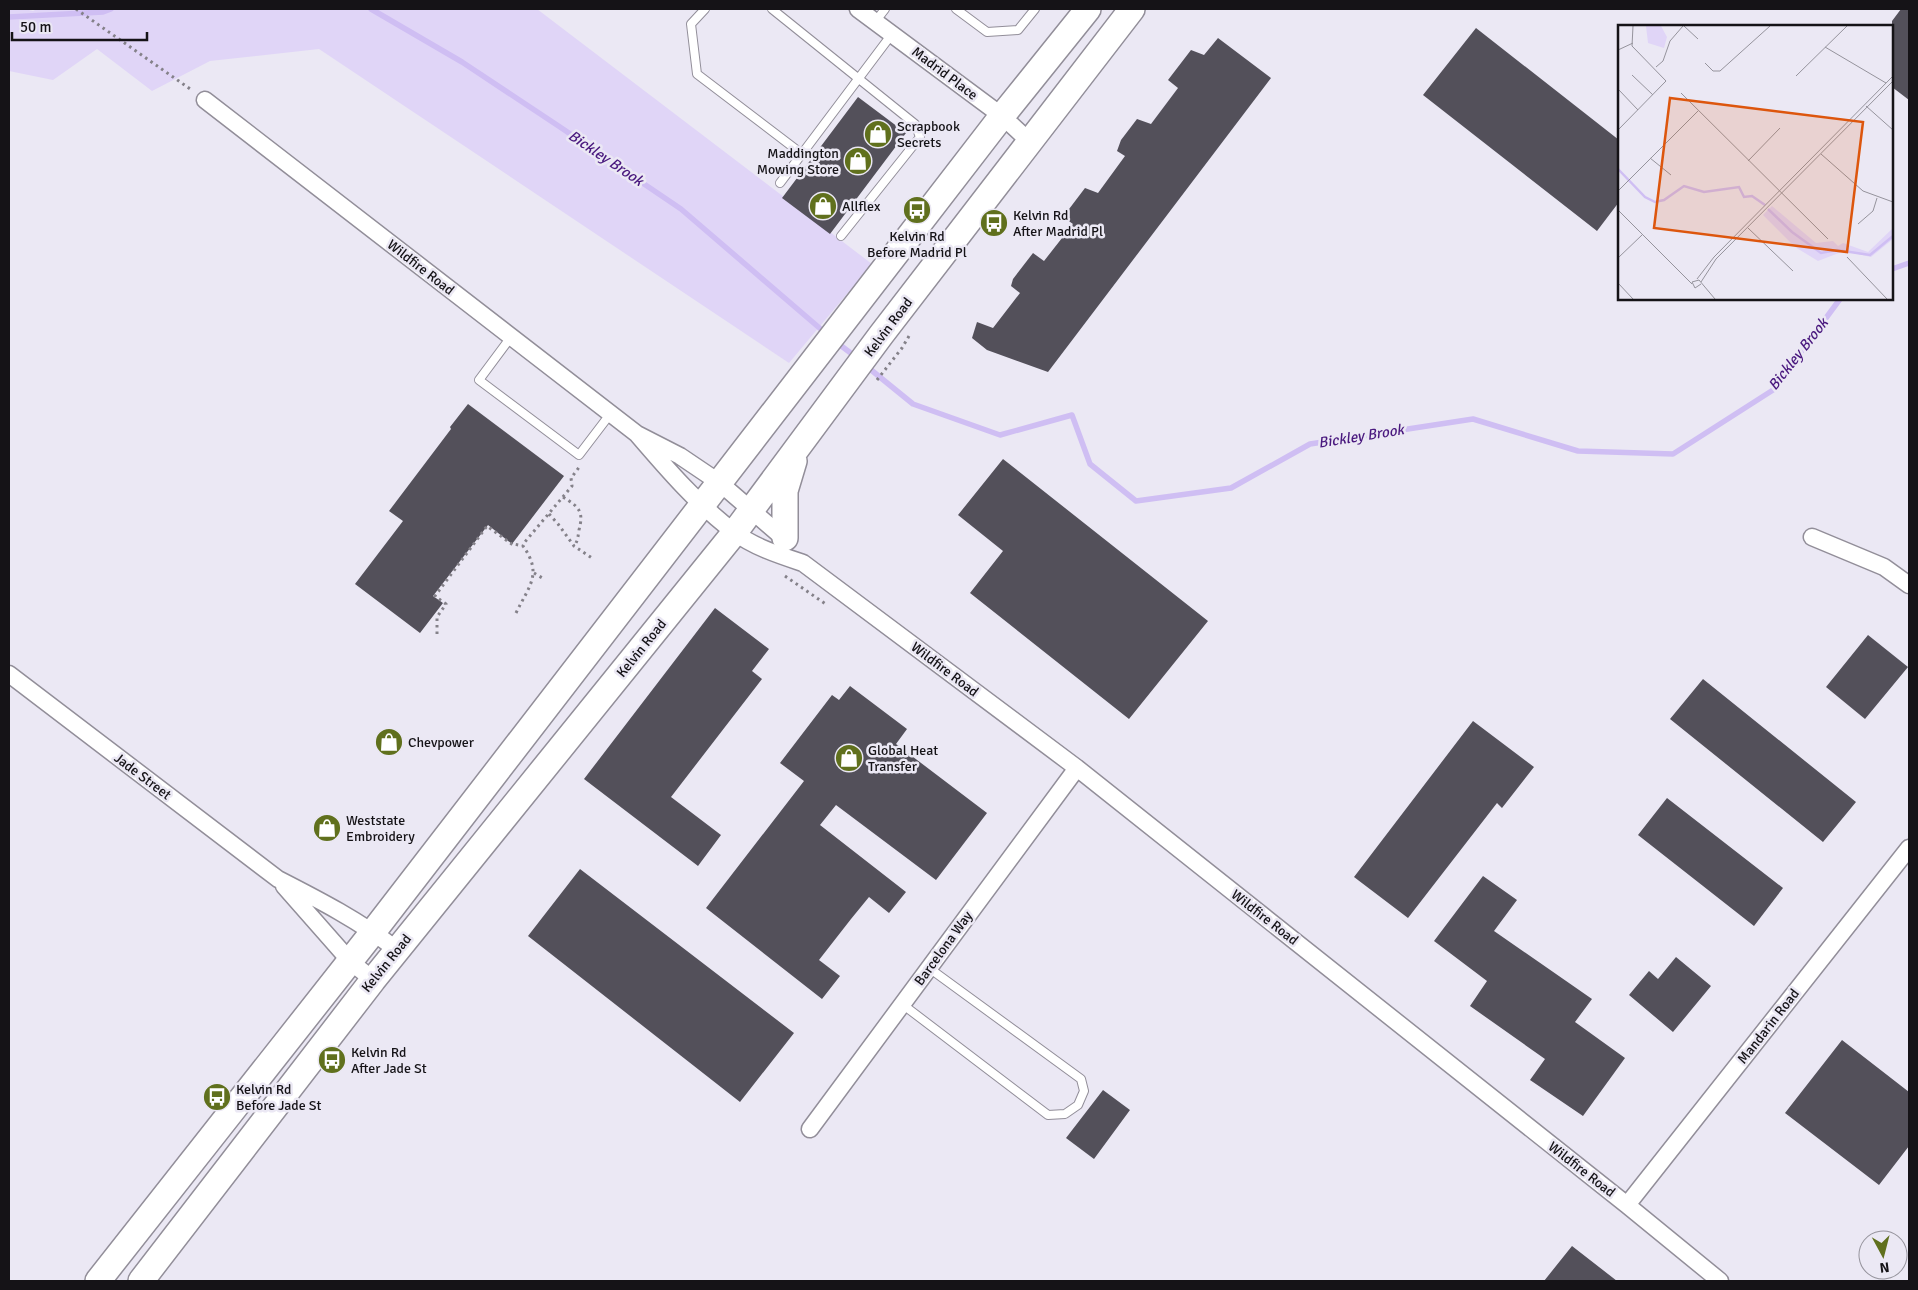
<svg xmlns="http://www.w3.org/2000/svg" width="1918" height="1290" font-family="Signika,sans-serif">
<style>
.green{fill:#e0d5f7}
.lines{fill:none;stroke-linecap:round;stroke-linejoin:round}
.stream{stroke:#cfbef3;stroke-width:5.5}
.building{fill:#53505a}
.lane-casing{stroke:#928e99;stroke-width:10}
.street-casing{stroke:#928e99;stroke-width:19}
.primary-casing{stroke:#928e99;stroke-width:28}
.path{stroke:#848189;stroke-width:3;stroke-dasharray:2.5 4;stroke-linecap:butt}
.lane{stroke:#fff;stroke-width:8}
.street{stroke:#fff;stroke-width:16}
.primary{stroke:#fff;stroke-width:25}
.labels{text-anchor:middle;stroke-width:5;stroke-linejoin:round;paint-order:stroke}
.street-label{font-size:14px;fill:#151317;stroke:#ebe8f4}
.poi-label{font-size:14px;fill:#151317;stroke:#ebe8f4;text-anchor:start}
.water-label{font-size:15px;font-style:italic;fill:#49187e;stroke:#ebe8f4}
.inset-river{fill:none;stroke:#cfbef3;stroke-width:2.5}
.inset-road{fill:none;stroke:#95939c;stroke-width:1}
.view{fill:#dd560d;fill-opacity:0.15;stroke:#dd560d;stroke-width:2.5}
.inset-edge{fill:none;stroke:#151317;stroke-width:2.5}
</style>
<rect width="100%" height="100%" fill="#ebe8f4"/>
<path class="green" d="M9,9h15l9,2 4,-2h500l335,255 -83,99 -470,-314 -109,12 -58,30 -55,-42 -44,31 -44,-9z"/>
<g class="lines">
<path class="stream" d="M371,9l91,53 98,65 121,82 142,122
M9,17l94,-5 8,-3
M1892,269l17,-6
M840,345l16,12
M865,365l48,39 87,31 72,-20 18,49 46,37 95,-13 79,-44 163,-25 105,32 95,3 100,-64 67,-91"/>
</g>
<path class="building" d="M1901,9h8v91l-17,-13v-66z
M1476,28l143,112v62l-22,29 -174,-136z
M1218,38l53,40 -223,294 -61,-22 -15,-12 5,-16 16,6 27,-35 -9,-7 2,-7 20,-26 11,8 29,-37 -10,-7 22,-29 13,5 27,-37 -8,-5 4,-11 16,-21 14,5 27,-36 -10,-8 23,-30 13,5z
M858,97l48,36 -76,101 -48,-36z
M468,404l96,72 -52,68 -24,-19 -55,71 10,7 -23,30 -65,-49 48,-63 -14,-10 62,-82 -1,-2z
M1003,459l205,162 -79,98 -159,-126 33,-42 -45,-36z
M715,608l54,41 -17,22 10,8 -91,118 50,38 -23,31 -114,-87z
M1868,635l40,32 -43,52 -39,-32z
M1703,679l153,123 -33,40 -153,-123z
M850,686l57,43 -11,15 91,69 -51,67 -100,-75 -16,20 86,67 -17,21 -20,-16 -18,22 -32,41 21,16 -18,23 -116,-91 98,-127 -24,-18 52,-68 7,5z
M1473,721l61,46 -32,41 -5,-5 -89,115 -54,-41z
M1667,798l116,90 -29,38 -116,-91z
M580,869l214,164 -54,69 -212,-166z
M1483,876l34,24 -23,31 98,68 -17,23 50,36 -42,58 -53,-36 15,-21 -75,-53 17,-25 -53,-40z
M1676,957l35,29 -38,46 -44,-37 20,-24 9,8z
M1842,1040l67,52v54l-30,39 -94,-72z
M1103,1090l27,20 -36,49 -28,-21z
M1572,1246l45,35h-73z"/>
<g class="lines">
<defs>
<path id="lane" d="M705,9l-14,15 6,50 105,80
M772,9l143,115 5,13 -79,99
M956,9l31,23 31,-2 17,-21
M875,22l10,-13
M780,183l112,-149
M511,337l-32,43 100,75 32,-42
M902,1004l146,111 17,-1 13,-9 6,-14 -3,-12 -152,-111"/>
<path id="street" d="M858,9l144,107 27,25
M205,100l432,334 43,22 40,27 67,58
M637,434c30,35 60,70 97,98 20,15 45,23 69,31l274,205 550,437 93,76
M1812,537l72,30 25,18
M9,674l269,205c41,21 82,42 119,71
M284,886l66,75 23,19
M810,1129l267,-361
M1627,1205l282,-357"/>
<path id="primary" d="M785,538v-47l9,-30
M98,1281l275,-349 629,-816 86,-107
M141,1281l232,-301 362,-448 146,-197 251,-326"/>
</defs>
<use href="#lane" class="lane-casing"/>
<use href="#street" class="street-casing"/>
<use href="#primary" class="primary-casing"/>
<path class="path" d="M76,9l117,82
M877,380l25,-32 7,-12
M563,497c16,10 21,14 16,33 -1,6 -1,11 -5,16
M549,514l9,10 16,22 18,12
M534,573l10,6
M785,576l42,29
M516,613c13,-27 27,-39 7,-67l1,-3 48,-57 -1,-8 9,-12
M437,634v-17l9,-13 -11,-8 52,-70 26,19 1,-1 9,2"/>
<use href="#lane" class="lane"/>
<use href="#street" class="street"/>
<use href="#primary" class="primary"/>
</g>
<defs>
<symbol id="shop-disc" viewBox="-11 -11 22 22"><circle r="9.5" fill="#60701d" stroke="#ebe8f4"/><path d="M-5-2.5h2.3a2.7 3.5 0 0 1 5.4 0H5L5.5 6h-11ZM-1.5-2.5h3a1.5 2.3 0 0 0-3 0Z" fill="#fff"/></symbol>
<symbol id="bus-disc" viewBox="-11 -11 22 22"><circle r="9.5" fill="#60701d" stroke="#ebe8f4"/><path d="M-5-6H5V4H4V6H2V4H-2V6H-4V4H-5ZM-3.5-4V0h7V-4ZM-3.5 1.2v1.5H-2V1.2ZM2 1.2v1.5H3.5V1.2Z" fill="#fff"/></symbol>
</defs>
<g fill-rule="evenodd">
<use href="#shop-disc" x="862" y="118" width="32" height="32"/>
<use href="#shop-disc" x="842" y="145" width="32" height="32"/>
<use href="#shop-disc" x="807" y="190" width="32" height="32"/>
<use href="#bus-disc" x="901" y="194" width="32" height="32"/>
<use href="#bus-disc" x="978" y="207" width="32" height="32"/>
<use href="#shop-disc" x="373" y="726" width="32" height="32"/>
<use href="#shop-disc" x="833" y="742" width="32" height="32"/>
<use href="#shop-disc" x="311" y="812" width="32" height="32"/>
<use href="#bus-disc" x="316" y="1044" width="32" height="32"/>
<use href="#bus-disc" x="201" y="1081" width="32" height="32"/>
</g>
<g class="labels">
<g class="street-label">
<text transform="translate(945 73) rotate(37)" y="5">Madrid Place</text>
<text transform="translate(421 267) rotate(38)" y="5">Wildfire Road</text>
<text transform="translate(888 327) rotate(-53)" y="5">Kelvin Road</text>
<text transform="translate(641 648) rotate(-51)" y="5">Kelvin Road</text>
<text transform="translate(945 669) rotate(37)" y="5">Wildfire Road</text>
<text transform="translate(143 776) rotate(37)" y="5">Jade Street</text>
<text transform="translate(1265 917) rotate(38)" y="5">Wildfire Road</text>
<text transform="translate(943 948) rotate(-54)" y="5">Barcelona Way</text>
<text transform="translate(386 963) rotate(-51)" y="5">Kelvin Road</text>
<text transform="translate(1768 1026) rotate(-52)" y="5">Mandarin Road</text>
<text transform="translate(1582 1169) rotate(38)" y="5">Wildfire Road</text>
</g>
<g class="poi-label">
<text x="897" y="131">Scrapbook<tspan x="897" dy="16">Secrets</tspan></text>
<text x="839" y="158" text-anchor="end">Maddington<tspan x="839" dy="16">Mowing Store</tspan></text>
<text x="842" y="211">Allflex</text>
<text x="1013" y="220">Kelvin Rd<tspan x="1013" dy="16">After Madrid Pl</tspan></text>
<text x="917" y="241" text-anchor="middle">Kelvin Rd<tspan x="917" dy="16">Before Madrid Pl</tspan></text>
<text x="408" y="747">Chevpower</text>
<text x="868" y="755">Global Heat<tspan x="868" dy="16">Transfer</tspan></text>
<text x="346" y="825">Weststate<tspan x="346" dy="16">Embroidery</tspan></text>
<text x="351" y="1057">Kelvin Rd<tspan x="351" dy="16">After Jade St</tspan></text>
<text x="236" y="1094">Kelvin Rd<tspan x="236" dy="16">Before Jade St</tspan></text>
</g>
<g class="water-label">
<text transform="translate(606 158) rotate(34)" y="5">Bickley Brook</text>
<text transform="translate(1798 354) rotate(-52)" y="5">Bickley Brook</text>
<text transform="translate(1361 436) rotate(-9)" y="5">Bickley Brook</text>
</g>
</g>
<g transform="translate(1618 25)">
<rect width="275" height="275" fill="#ebe8f4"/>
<path d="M28,1h15l6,11 -3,11 -16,-5zM154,181l44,37 17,-2 5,5 5,-3 25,9 25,-24v11l-22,18 -27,-6 -26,10 -23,-14 -32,-32z" fill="#e0d5f7"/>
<path class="inset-river" d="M0,144l27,28 10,5 9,-2 20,-14 20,6 35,-5 5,10 8,-1 13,9M150,184l24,23 29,21 16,-3 33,5 23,-19"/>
<path class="inset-road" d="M66,1l14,13M207,22l61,36M0,25l15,-7M87,38l8,8h7l50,-45M38,42l7,-6 7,-20 13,-15M14,50l21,20M178,51l51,-50M1,65l19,20M63,68l147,146M248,81l27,24M0,105l48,-49 -34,-35 1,-20M203,129l42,37 30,11M32,133l21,17M130,136l32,-33M0,166l80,-80M0,185l74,74M240,199l15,-13 4,-13M130,203l45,43M229,232l40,42M0,233l24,-23M79,254l17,-22 179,-181M83,257l15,-23 177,-178M0,258l15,16M83,259l-6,4 -3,-6 7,-2 16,19"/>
<path class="view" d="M52,73l193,24 -16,130 -193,-24z"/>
<rect width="275" height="275" class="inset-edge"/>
</g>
<rect width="1918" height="1290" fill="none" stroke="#151317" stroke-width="20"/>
<g transform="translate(1883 1255) rotate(173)"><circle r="24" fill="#ebe8f4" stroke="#95939c"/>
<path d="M0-4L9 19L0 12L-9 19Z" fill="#60701d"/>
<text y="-8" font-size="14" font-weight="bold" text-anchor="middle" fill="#151317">N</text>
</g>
<path d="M12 32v8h135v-8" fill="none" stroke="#151317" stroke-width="2.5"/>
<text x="20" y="32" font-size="15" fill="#151317" stroke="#ebe8f4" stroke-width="4" paint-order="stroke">50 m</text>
</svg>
